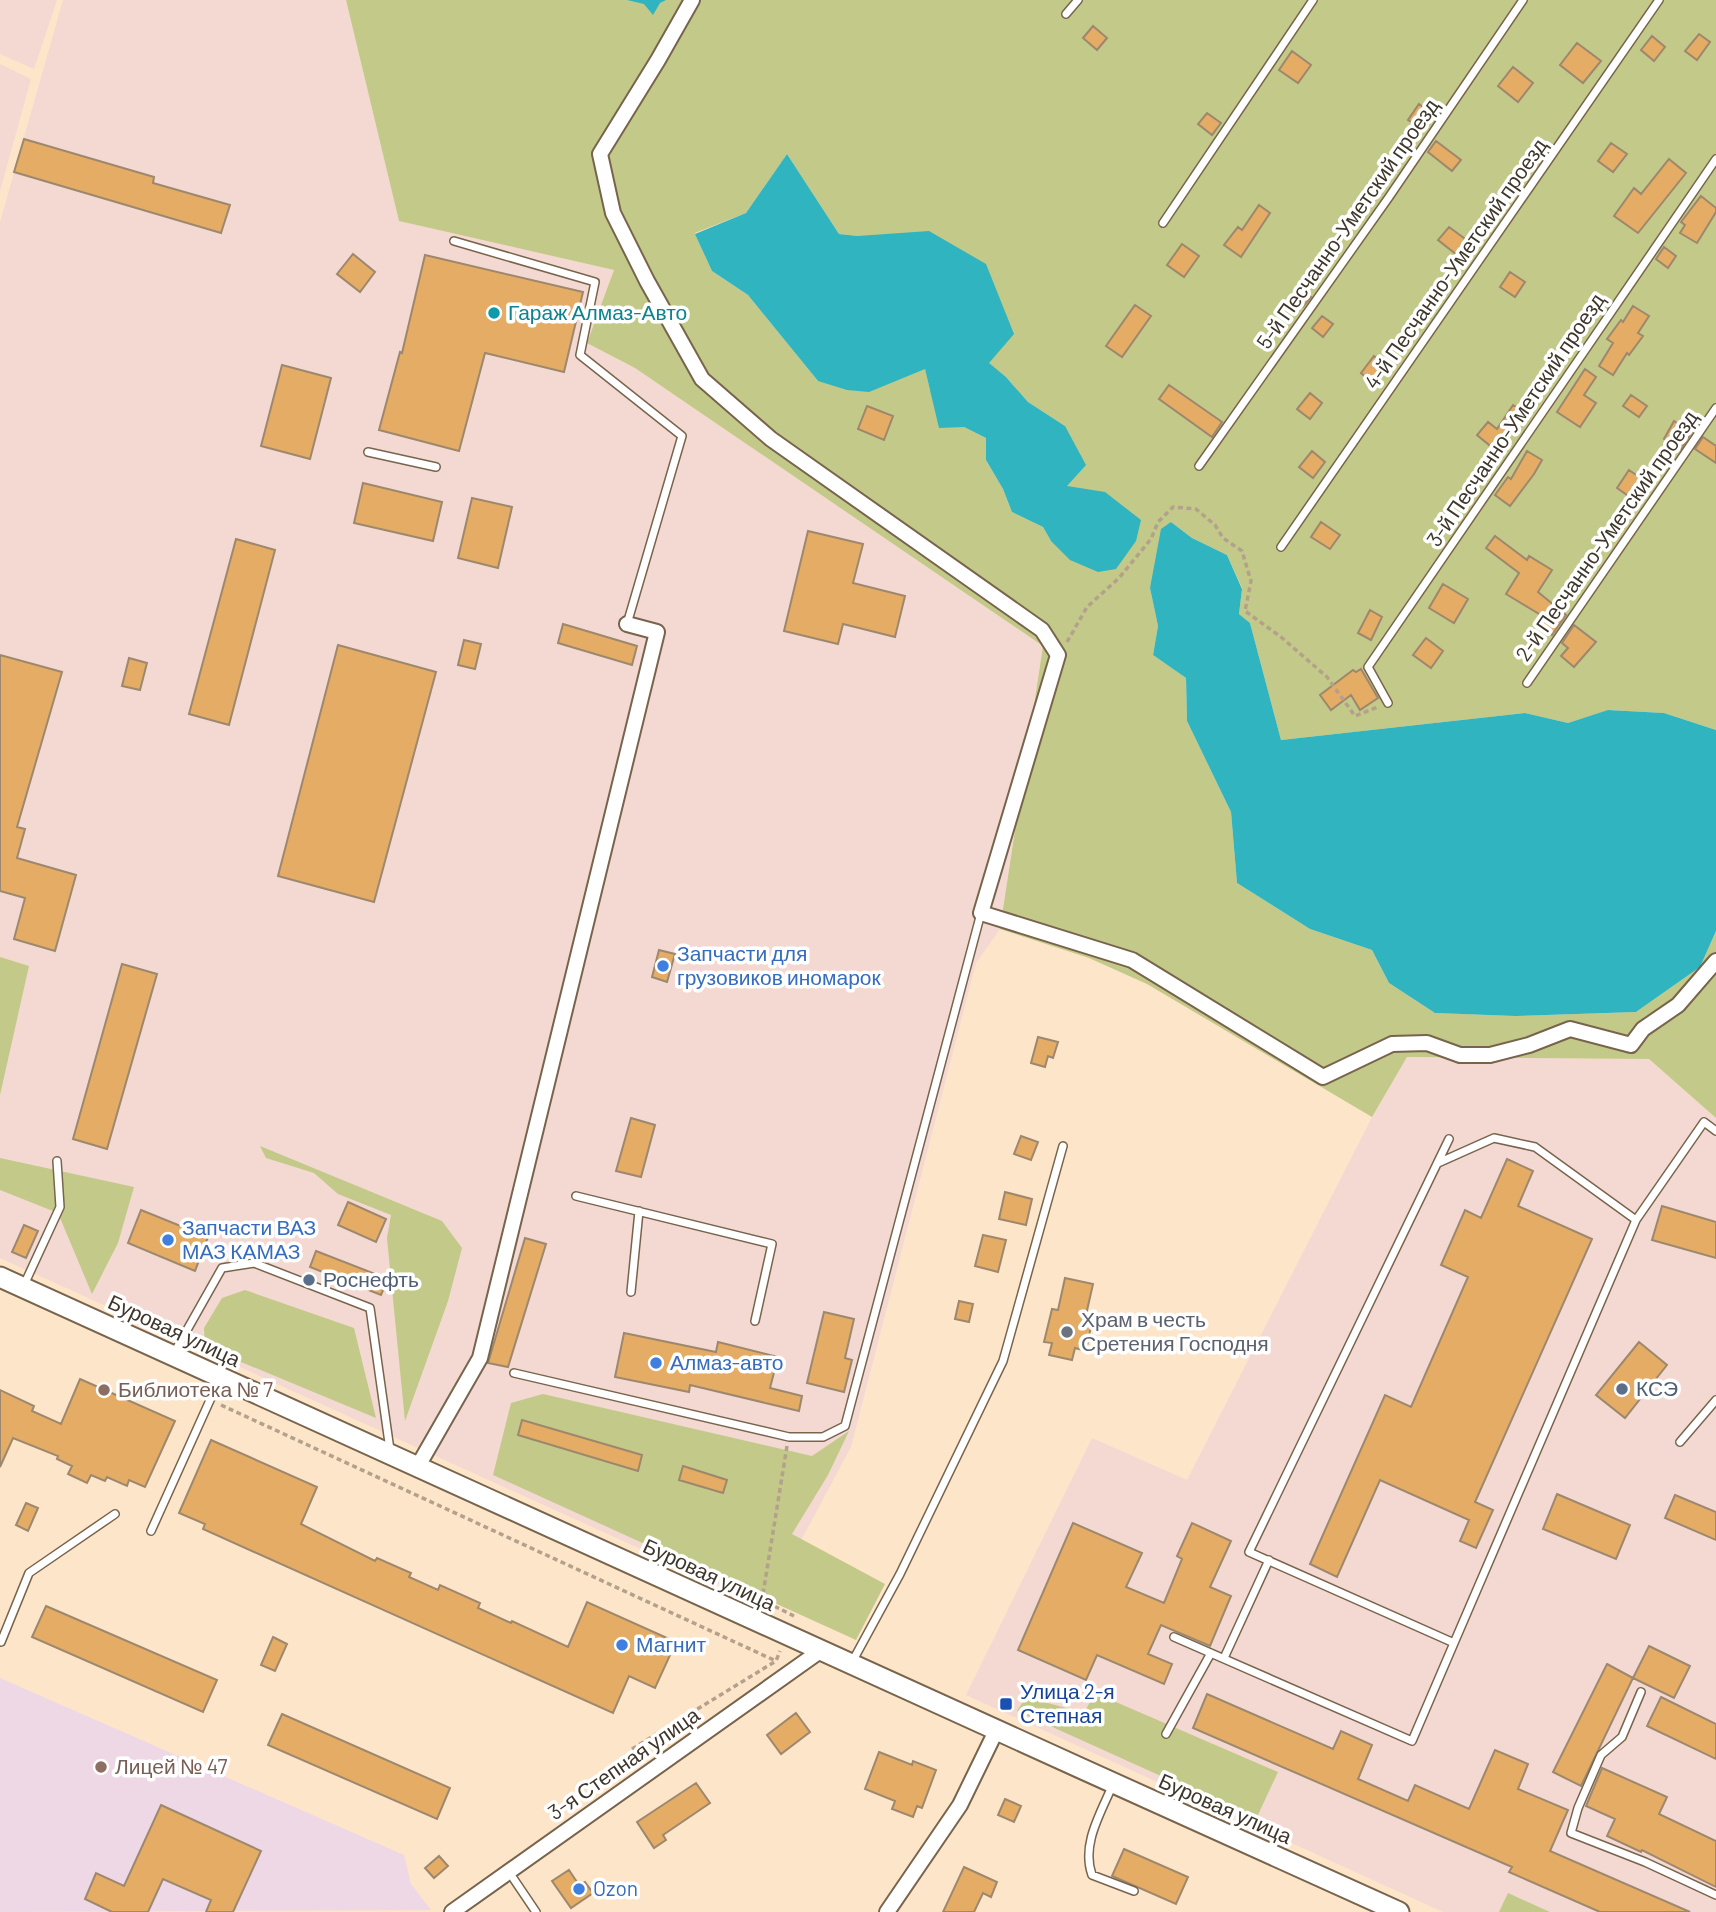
<svg xmlns="http://www.w3.org/2000/svg" width="1716" height="1912" font-family="Barlow,sans-serif">
<style>
.industrial{fill:#f3d9d2}
.education{fill:#eed8e6}
.green{fill:#c3c988;fill-rule:evenodd}
.water{fill:#2fb4c0}
.building{fill:#e5ac65;stroke:#9d886e;stroke-width:2}
.lines{fill:none;stroke-linecap:round;stroke-linejoin:round}
.service-casing{stroke:#78644c;stroke-width:10}
.minor-casing{stroke:#78644c;stroke-width:18}
.secondary-casing{stroke:#78644c;stroke-width:23}
.path{stroke:#b3a18c;stroke-width:3.5;stroke-dasharray:5 3.5;stroke-linecap:butt}
.service{stroke:#fff;stroke-width:7}
.minor{stroke:#fff;stroke-width:14}
.secondary{stroke:#fff;stroke-width:19}
.culture-dot{fill:#0f9aa8;stroke:#fff;stroke-width:2.5}
.shop-dot{fill:#3f7fe0;stroke:#fff;stroke-width:2.5}
.service-dot{fill:#5c6f8a;stroke:#fff;stroke-width:2.5}
.worship-dot{fill:#6b7280;stroke:#fff;stroke-width:2.5}
.education-dot{fill:#8d6e63;stroke:#fff;stroke-width:2.5}
.transit-dot{fill:#1a4fb4;stroke:#fff;stroke-width:2.5}
.labels{text-anchor:middle;stroke-width:7;stroke-linejoin:round;paint-order:stroke}
.street-label{font-size:21px;fill:#3f362b;stroke:#fff}
.culture-label{font-size:21px;fill:#0d838f;stroke:#fff;text-anchor:start}
.shop-label{font-size:21px;fill:#366cbe;stroke:#fff;text-anchor:start}
.service-label{font-size:21px;fill:#4e5e75;stroke:#fff;text-anchor:start}
.worship-label{font-size:21px;fill:#5b616d;stroke:#fff;text-anchor:start}
.education-label{font-size:21px;fill:#785e54;stroke:#fff;text-anchor:start}
.transit-label{font-size:21px;fill:#164399;stroke:#fff;text-anchor:start}
</style>
<rect width="100%" height="100%" fill="#fde5ca"/>
<path class="industrial" d="M0,0h57l-23,69 -34,-15z
M63,0h283l53,221 215,49 -27,73 48,25 408,278 -43,283 -24,34 -125,484 -85,159 -766,-348v-1036z
M0,64l31,15 -31,112z
M1407,1057l242,2 67,59v794h-273l-477,-217 126,-257 95,42 185,-363z"/>
<path class="education" d="M0,1678l404,177 7,29 20,26 -431,2z"/>
<path class="green" d="M346,0h1370v730l-52,-17 -55,-3 -41,13 -43,-10 -244,27 -31,-117 -11,-9 3,-26 -15,-33 -35,-17 -21,-16 -21,66 8,38 -5,29 33,23 1,43 44,91 6,71 73,46 62,21 17,33 46,30 80,3 121,-4 64,-45 16,-36v187l-67,-59 -242,-2 -35,60 -225,-133 -58,-26 -89,-29 43,-283 -408,-278 -48,-25 27,-73 -215,-49zM787,154l52,80 19,2 130,127 18,14 22,25 37,24 2,60 -16,55 -8,-14 -31,-15 -9,-23 -17,-29v-22l-22,-11 -34,-37 -5,-22 -24,9 -83,4 -70,-86 -36,-24 -17,-38 51,-20z
M0,957l29,9 -29,129z
M260,1146l182,75 20,27 -14,53 -43,120 -18,-183 4,-23 -53,-21 -24,-21 -48,-15z
M0,1158l134,29 -16,56 -26,51 -34,-81 -58,-23z
M245,1290l109,38 22,90 -171,-71 -1,-19 18,-30z
M543,1394l269,62 37,-25 -21,44 -36,59 93,50 -29,56 -363,-165 18,-72z
M1095,1693l183,79 -22,47 -239,-108 9,-14 58,16z
M1508,1893l42,19h-51z"/>
<path class="water" d="M627,0h39l-6,3 -7,12 -9,-11z
M787,154l52,80 19,2 71,-5 57,33 28,70 -25,29 17,14 22,25 37,24 21,39 -19,21 38,6 36,28 -5,21 -20,28 -18,3 -28,-12 -19,-19 -8,-14 -31,-15 -9,-23 -17,-29v-22l-22,-11 -25,1 -14,-59 -56,23 -22,-2 -29,-9 -70,-86 -36,-24 -17,-37 51,-21z
M1171,522l21,16 35,17 15,34 -3,25 11,9 31,117 244,-27 43,10 40,-13 56,3 52,17v201l-16,36 -64,45 -121,4 -80,-3 -46,-30 -17,-33 -62,-21 -73,-46 -6,-71 -44,-91 -1,-43 -33,-23 5,-29 -8,-38 11,-59z"/>
<path class="building" d="M1093,26l14,12 -10,12 -14,-12z
M1699,34l11,8 -13,18 -12,-9z
M1652,36l13,11 -11,14 -13,-11z
M1577,43l24,18 -18,22 -23,-18z
M1292,51l19,14 -13,18 -19,-13z
M1513,67l20,16 -15,19 -20,-16z
M1419,104l13,9 -11,15 -13,-8z
M1207,113l14,10 -9,12 -14,-11z
M24,139l130,38 -1,6 77,22 -9,28 -207,-61z
M1436,141l25,19 -9,11 -24,-19z
M1611,143l16,11 -14,18 -15,-11z
M1669,159l17,14 -48,60 -24,-17 20,-28 7,6z
M1701,196l15,12v4l-19,31 -17,-10 5,-8 -4,-3z
M1259,205l11,8 -29,44 -17,-12 14,-18 4,3z
M1449,227l19,14 -11,14 -19,-15z
M1182,244l17,12 -15,21 -17,-12z
M1664,247l12,9 -8,12 -12,-9z
M353,254l22,18 -15,20 -23,-18z
M425,255l158,37 -19,80 -79,-19 -26,98 -80,-21 21,-78 2,1z
M1510,272l15,10 -10,15 -15,-10z
M1298,288l13,9 -8,10 -12,-8z
M1135,305l16,11 -29,41 -16,-11z
M1633,306l16,10 -11,17 5,3 -14,19 -2,-2 -14,22 -14,-9 14,-23 -6,-4 14,-19 2,2z
M1322,316l11,8 -10,13 -11,-9z
M1374,356l13,11 -13,17 -13,-11z
M282,365l49,13 -21,81 -49,-13z
M1585,369l11,8 -12,18 12,8 -16,24 -23,-15z
M1169,385l53,37 -10,15 -53,-38z
M1310,393l12,10 -12,16 -13,-10z
M1631,395l16,11 -8,11 -16,-11z
M1513,405l12,7 -31,37 -17,-14 11,-13 9,7z
M867,406l26,10 -9,24 -26,-11z
M1674,421l6,4 2,-3 11,8 -12,19 -17,-10z
M1703,437l13,9v17l-21,-14z
M1312,451l13,11 -12,16 -14,-11z
M1527,451l15,9 -8,14 -24,32 -15,-11 13,-18 3,2z
M1629,470l13,9 -12,18 -13,-9z
M363,483l79,19 -9,39 -79,-18z
M472,498l40,9 -14,61 -40,-10z
M1321,522l19,13 -10,14 -19,-12z
M808,531l55,13 -10,39 52,13 -10,41 -52,-13 -5,20 -54,-13z
M1495,536l32,24 2,-4 23,14 -14,22 28,23 -14,20 -14,-11 6,-7 -38,-23 13,-21 -33,-25z
M236,539l39,11 -46,175 -40,-11z
M1443,584l25,15 -14,24 -25,-15z
M1370,610l12,7 -11,23 -13,-7z
M563,624l74,22 -5,19 -74,-22z
M1574,625l22,17 -22,25 -13,-11 7,-8 -6,-5z
M1426,638l17,13 -12,17 -18,-13z
M464,640l17,4 -6,25 -17,-4z
M338,645l98,27 -62,230 -96,-26z
M0,655l62,17 -45,155 8,2 -8,29 59,17 -21,76 -41,-12 11,-41 -25,-7z
M129,658l18,5 -7,27 -18,-4z
M1361,669l17,29 -18,12 -9,-15 -20,15 -11,-15 33,-25 3,2z
M659,950l16,4 -8,28 -15,-5z
M122,964l35,10 -50,175 -34,-10z
M1038,1037l20,5 -5,16 -5,-2 -3,11 -14,-4z
M631,1118l24,7 -14,52 -25,-6z
M1021,1136l17,6 -7,18 -17,-6z
M1507,1159l26,12 -15,35 74,33 -117,263 18,8 -17,38 -16,-7 9,-21 -89,-40 -43,97 -27,-13 75,-169 26,12 57,-130 -27,-12 24,-55 16,8z
M1005,1192l27,7 -6,26 -27,-6z
M348,1202l38,17 -10,23 -38,-17z
M1662,1206l54,16v36l-64,-18z
M141,1210l67,27 -13,34 -67,-28z
M24,1225l14,6 -12,27 -14,-6z
M983,1235l23,5 -8,32 -23,-6z
M525,1238l21,6 -38,123 -20,-4z
M316,1251l72,28 -7,16 -71,-28z
M1065,1278l28,6 -7,31 7,1 -7,35 -11,-3 -3,12 -23,-5 3,-12 -8,-1 8,-33 6,1z
M959,1301l14,3 -4,18 -14,-3z
M824,1312l30,7 -9,39 7,2 -8,32 -37,-9z
M624,1333l92,19 2,-10 60,15 -8,31 32,8 -3,15 -109,-26 -1,7 -74,-15z
M1639,1342l28,23 -42,53 -29,-23z
M80,1379l95,42 -30,66 -16,-7 -2,6 -20,-9 -2,4 -14,-6 -4,8 -19,-9 4,-8 -15,-7 1,-3 -45,-18 -13,29v-77l34,16 -2,5 29,13z
M522,1420l120,35 -4,16 -120,-36z
M211,1440l106,47 -16,37 74,37 2,-3 34,15 -2,4 29,13 2,-5 40,18 -2,5 33,15 1,-2 56,26 19,-45 89,40 -21,46 -26,-12 -16,37 -410,-184 2,-5 -26,-11z
M683,1466l44,14 -4,13 -44,-13z
M1557,1494l73,31 -14,34 -73,-30z
M1675,1495l41,17v28l-51,-22z
M26,1503l12,5 -10,23 -12,-6z
M1073,1523l69,30 -16,34 38,16 18,-44 -5,-3 15,-33 39,18 -21,46 21,9 -21,50 -49,-21 -13,29 24,10 -8,20 -67,-29 -11,25 -68,-30z
M46,1606l171,74 -14,32 -171,-75z
M273,1637l14,7 -12,27 -14,-6z
M1649,1646l41,20 -16,32 -41,-20z
M1607,1664l26,14 -52,108 -28,-14z
M1207,1694l126,55 8,-18 31,14 -14,34 50,22 7,-16 54,24 26,-59 33,14 -10,25 50,21 -18,41 140,61h-90l-91,-40 3,-5 -319,-139z
M1661,1697l55,27v35l-69,-33z
M796,1713l14,19 -29,22 -14,-19z
M282,1714l168,74 -13,31 -169,-74z
M879,1752l33,13 1,-4 23,9 -14,38 -5,-2 -4,11 -21,-8 3,-8 -30,-12z
M1602,1768l65,29 -8,17 57,27v46l-74,-37 -1,2 -34,-16 8,-17 -29,-13z
M696,1783l14,20 -47,32 3,5 -12,8 -17,-26z
M1005,1799l16,7 -7,16 -16,-7z
M161,1805l100,46 -28,61h-27l5,-12 -48,-21 -15,33h-36l-27,-13 11,-26 28,13z
M1124,1849l64,28 -12,27 -64,-28z
M439,1856l9,10 -14,12 -9,-10z
M964,1867l33,15 -6,15 -8,-4 -9,19h-31z
M569,1870l10,15 6,-3 8,11 -22,15 -19,-27z"/>
<g class="lines">
<defs>
<path id="service" d="M1066,14l12,-14
M1163,223l150,-223
M454,241l141,41 -15,73 102,81 -55,188
M368,452l68,15
M1199,466l190,-269 134,-197
M1281,547l378,-547
M1527,683l189,-275
M1388,703l-20,-36 348,-508
M1449,1139l-200,413 205,91 182,-423 68,-98 12,9
M1438,1163l56,-25 41,9 101,73
M576,1196l196,48 -17,77
M24,1285l36,-78 -3,-46
M631,1292l8,-81
M174,1353l48,-85 32,-5 116,45 20,142
M514,1373l275,64h34l22,-11 136,-513
M1680,1442l36,-42
M151,1531l69,-153
M1174,1637l238,104 42,-98
M1,1642l28,-69 86,-59
M1224,1658l45,-98
M851,1664l49,-90 103,-213 60,-215
M1641,1692l-19,45 -21,18 -23,53 -7,25 74,29 71,33
M1166,1734l45,-81
M1113,1784c-12,29 -32,60 -21,91l42,16
M509,1872l27,40"/>
<path id="minor" d="M692,0l-34,60 -58,94 13,59 34,68 55,98 69,60 271,191 16,25 -77,258 151,47 191,117 69,-33 35,-1 33,12h30l39,-10 41,-16 61,16 12,-16 35,-24 38,-44
M418,1466l62,-108 177,-726 -30,-8
M452,1912l368,-261
M887,1912l73,-107 36,-74"/>
<path id="secondary" d="M0,1277c467,211 932,425 1399,635"/>
</defs>
<use href="#service" class="service-casing"/>
<use href="#minor" class="minor-casing"/>
<use href="#secondary" class="secondary-casing"/>
<path class="path" d="M1067,642l20,-35 32,-29 32,-39 7,-17 15,-15 23,2 19,16 8,13 19,13 9,30 -6,30 36,26 46,40 28,39 23,-9
M221,1405l555,256
M787,1446l-25,154 32,16
M632,1749l144,-88 4,-10"/>
<use href="#service" class="service"/>
<use href="#minor" class="minor"/>
<use href="#secondary" class="secondary"/>
</g>
<circle class="culture-dot" cx="494" cy="313" r="7"/>
<g class="shop-dot">
<circle cx="663" cy="966" r="7"/>
<circle cx="168" cy="1240" r="7"/>
<circle cx="656" cy="1363" r="7"/>
<circle cx="622" cy="1645" r="7"/>
<circle cx="579" cy="1889" r="7"/>
</g>
<g class="service-dot">
<circle cx="309" cy="1280" r="7"/>
<circle cx="1622" cy="1389" r="7"/>
</g>
<circle class="worship-dot" cx="1067" cy="1332" r="7"/>
<g class="education-dot">
<circle cx="104" cy="1390" r="7"/>
<circle cx="101" cy="1767" r="7"/>
</g>
<rect class="transit-dot" x="999" y="1697" width="14" height="14" rx="3.5"/>
<g class="labels">
<g class="street-label">
<text transform="translate(1348 224) rotate(-55)" y="7">5-й Песчанно-Уметский проезд</text>
<text transform="translate(1456 264) rotate(-55)" y="7">4-й Песчанно-Уметский проезд</text>
<text transform="translate(1516 420) rotate(-56)" y="7">3-й Песчанно-Уметский проезд</text>
<text transform="translate(1607 536) rotate(-55)" y="7">2-й Песчанно-Уметский проезд</text>
<text transform="translate(174 1331) rotate(25)" y="7">Буровая улица</text>
<text transform="translate(709 1575) rotate(25)" y="7">Буровая улица</text>
<text transform="translate(624 1764) rotate(-35)" y="7">3-я Степная улица</text>
<text transform="translate(1225 1809) rotate(24)" y="7">Буровая улица</text>
</g>
<g class="culture-label">
<text x="508" y="320">Гараж Алмаз-Авто</text>
</g>
<g class="shop-label">
<text x="677" y="961">Запчасти для<tspan x="677" dy="24">грузовиков иномарок</tspan></text>
<text x="182" y="1235">Запчасти ВАЗ<tspan x="182" dy="24">МАЗ КАМАЗ</tspan></text>
<text x="670" y="1370">Алмаз-авто</text>
<text x="636" y="1652">Магнит</text>
<text x="593" y="1896">Ozon</text>
</g>
<g class="service-label">
<text x="323" y="1287">Роснефть</text>
<text x="1636" y="1396">КСЭ</text>
</g>
<g class="worship-label">
<text x="1081" y="1327">Храм в честь<tspan x="1081" dy="24">Сретения Господня</tspan></text>
</g>
<g class="education-label">
<text x="118" y="1397">Библиотека № 7</text>
<text x="115" y="1774">Лицей № 47</text>
</g>
<g class="transit-label">
<text x="1020" y="1699">Улица 2-я<tspan x="1020" dy="24">Степная</tspan></text>
</g>
</g>
</svg>
